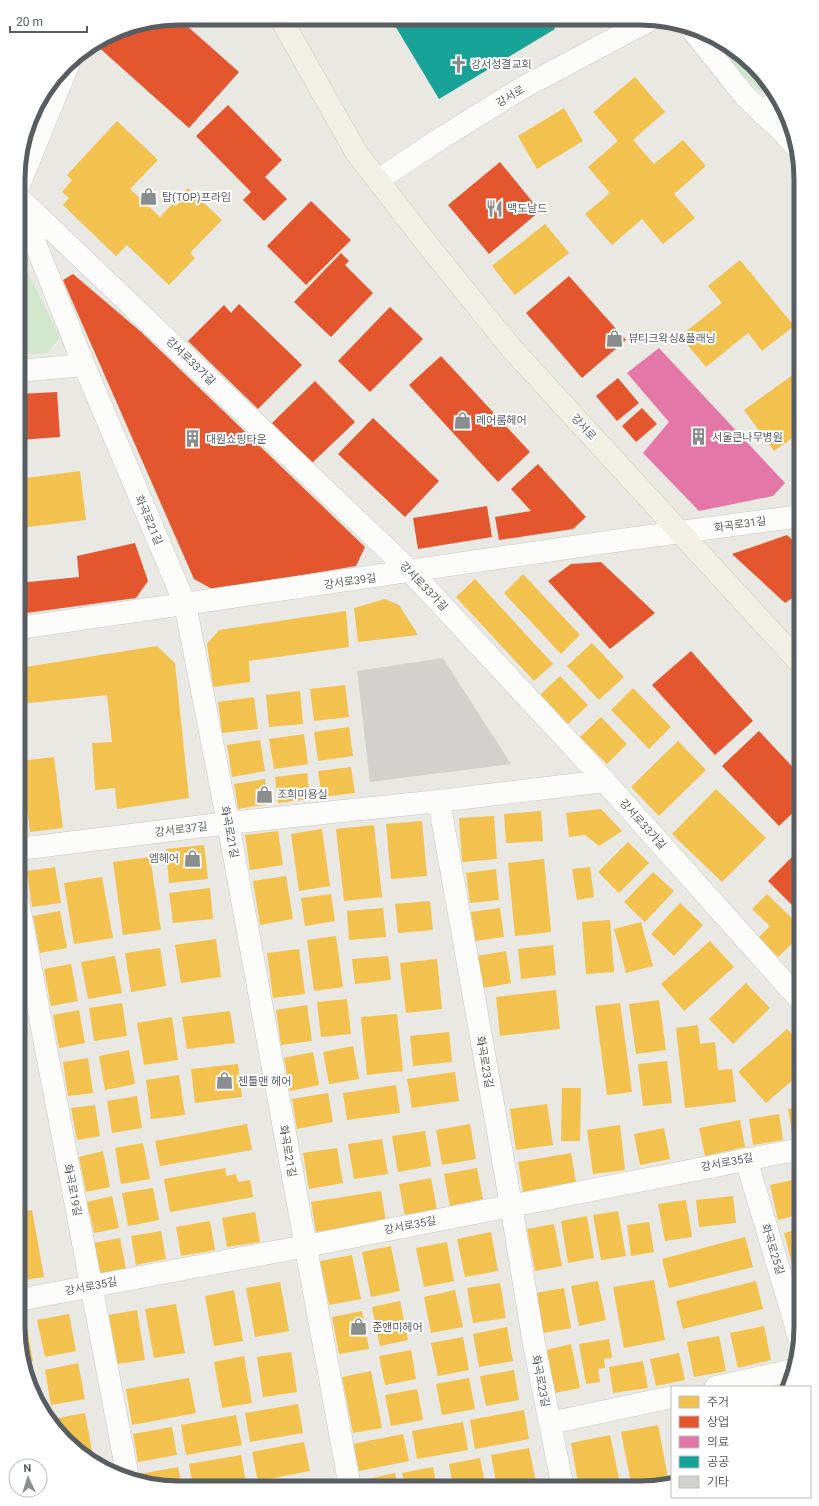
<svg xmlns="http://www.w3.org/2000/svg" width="819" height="1506" font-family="Roboto,'Noto Sans KR',sans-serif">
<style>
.green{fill:#d0e7cb}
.homes{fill:#f2c14e}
.shops{fill:#e4572e}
.health{fill:#e377a8}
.public{fill:#17a398}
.building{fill:#d2d1cd}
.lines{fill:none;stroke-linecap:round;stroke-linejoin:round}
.minor-casing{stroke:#c7c7c6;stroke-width:23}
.major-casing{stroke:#d4c8ad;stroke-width:23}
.minor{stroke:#fcfcfb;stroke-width:22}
.major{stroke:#f2efe5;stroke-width:22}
.labels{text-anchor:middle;stroke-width:4;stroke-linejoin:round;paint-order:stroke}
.poi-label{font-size:11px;fill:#585d62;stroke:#fff;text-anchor:start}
.street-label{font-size:11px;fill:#585d62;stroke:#fff}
.rim{fill:none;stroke:#585d62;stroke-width:5}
</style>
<rect width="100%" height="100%" fill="#eae8e2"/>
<path class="green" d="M705,32l6,2 35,24 23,26 -8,8 -62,-59z
M19,264l8,6 33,68 -13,15 -28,1z"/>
<path class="homes" d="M635,77l30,35 -32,28 21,24 29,-24 23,26 -32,28 21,24 -32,26 -21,-25 -30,26 -27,-31 25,-21 -22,-26 30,-26 -25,-29z
M564,108l19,33 -46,28 -19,-33z
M117,121l41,39 -28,29 30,28 28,-29 34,32 -32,33 5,5 -26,27 -42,-40 -11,11 -53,-51 6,-7 -7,-6 10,-12 -5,-5z
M545,224l24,29 -54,42 -23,-29z
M740,260l54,66 -32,25 -14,-18 -42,34 -26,-31 42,-33 -14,-17z
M801,369v63l-27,19 -30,-41z
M80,471l6,49 -67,8v-49z
M523,574l57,61 -19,19 -57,-61z
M475,579l78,85 -19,17 -78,-84z
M385,599l14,6 19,30 -60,7 -4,-34z
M346,611l3,36 -100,14 1,21 -37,5 -6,-43 12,-14z
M592,643l32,34 -25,23 -32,-34z
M157,646l18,17 14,135 -72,11 -2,-21 -20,2 -3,-47 20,-1 -5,-47 -88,9v-36z
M560,676l28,29 -20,19 -28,-29z
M345,685l4,32 -35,4 -4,-32z
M633,688l38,39 -22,22 -38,-39z
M300,691l3,33 -34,3 -3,-32z
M254,697l4,32 -36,4 -4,-31z
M601,717l26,27 -20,20 -27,-27z
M349,727l4,29 -35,5 -4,-29z
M304,734l4,30 -34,5 -5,-30z
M260,740l5,31 -33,6 -5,-32z
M678,741l28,29 -47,46 -28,-29z
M54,757l9,71 -33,4 -9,-71z
M351,767l4,26 -33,4 -4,-26z
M307,773l3,26 -32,4 -3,-26z
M265,779l4,25 -31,5 -4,-25z
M716,789l50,49 -44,44 -50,-48z
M601,809l21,22 -23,15 -14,-11 -16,2 -3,-24z
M541,811l2,30 -37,2 -2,-29z
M494,816l3,43 -35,3 -3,-44z
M422,821l5,55 -36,3 -5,-55z
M374,825l8,72 -38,4 -8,-72z
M322,829l8,57 -31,5 -8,-57z
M278,831l5,34 -33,5 -5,-35z
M628,842l21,21 -30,30 -21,-21z
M204,845l4,34 -39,4 -3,-34z
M150,857l11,73 -38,5 -10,-73z
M544,859l7,73 -36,4 -7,-73z
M55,867l6,36 -29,4 -5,-36z
M590,867l4,30 -17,3 -5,-31z
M496,869l3,31 -29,3 -4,-30z
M653,872l21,19 -29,31 -21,-20z
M286,876l7,43 -33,6 -7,-44z
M102,877l11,61 -39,6 -10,-61z
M210,888l3,31 -40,4 -4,-30z
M331,894l4,27 -30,5 -4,-28z
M767,894l34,33v8l-23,22 -19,-20 11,-11 -18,-17z
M430,901l3,29 -35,3 -3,-29z
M680,903l23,22 -29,31 -23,-22z
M383,908l3,29 -37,3 -2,-29z
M500,908l4,29 -29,4 -4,-29z
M60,911l7,37 -27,5 -7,-37z
M610,920l4,52 -28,2 -4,-52z
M641,922l12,44 -27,7 -12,-44z
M336,936l7,51 -29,4 -7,-51z
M216,939l5,38 -40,6 -6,-38z
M710,941l24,26 -50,44 -23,-27z
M553,945l3,30 -35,4 -3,-30z
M160,948l6,38 -35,6 -6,-39z
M299,949l6,45 -32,4 -6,-45z
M506,951l5,32 -28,5 -6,-32z
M115,956l7,37 -34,6 -7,-37z
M388,956l3,24 -36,4 -3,-25z
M437,959l5,50 -36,4 -6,-50z
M71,964l7,37 -27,5 -7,-37z
M746,983l24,25 -37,36 -24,-25z
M556,990l4,39 -60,7 -4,-39z
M347,999l4,35 -30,3 -4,-35z
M659,1000l7,50 -30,4 -7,-50z
M122,1003l5,33 -33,5 -5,-33z
M620,1003l12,89 -25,3 -12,-89z
M307,1005l5,36 -31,4 -5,-35z
M79,1010l6,33 -26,5 -6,-33z
M230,1011l5,32 -48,6 -5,-32z
M397,1014l6,57 -36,4 -6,-58z
M172,1017l6,43 -34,5 -7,-42z
M698,1025l2,19 15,-2 3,28 14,-1 4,33 -51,6 -9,-80z
M787,1029l14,16v28l-35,30 -28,-31z
M449,1032l3,30 -39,4 -3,-30z
M353,1046l6,33 -30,5 -6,-32z
M129,1050l6,34 -30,6 -6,-34z
M313,1052l6,33 -29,6 -6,-33z
M88,1058l5,35 -25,3 -5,-34z
M667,1061l5,42 -29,3 -5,-42z
M238,1064l4,33 -47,6 -4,-34z
M455,1072l4,29 -47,7 -5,-29z
M179,1075l6,40 -34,4 -5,-39z
M396,1085l4,28 -53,7 -4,-27z
M562,1088h19l-1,53h-19z
M328,1093l5,29 -36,7 -5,-30z
M137,1096l5,32 -30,5 -5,-32z
M547,1104l6,41 -37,5 -6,-41z
M95,1105l5,31 -23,4 -6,-32z
M801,1107v29l-8,2 -5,-29z
M779,1114l4,26 -30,5 -4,-26z
M740,1120l5,27 -40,9 -6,-28z
M247,1124l5,26 -92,16 -5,-25z
M470,1124l6,35 -34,6 -6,-35z
M620,1125l5,45 -32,4 -6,-44z
M664,1128l6,31 -30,6 -6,-31z
M425,1131l6,35 -33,6 -6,-36z
M382,1139l6,35 -34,5 -6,-35z
M18,1141l6,37 -6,1z
M143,1143l7,36 -29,5 -6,-36z
M337,1148l6,35 -34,6 -6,-36z
M103,1151l7,36 -24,5 -7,-35z
M571,1153l5,30 -53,9 -5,-30z
M225,1168l1,8 10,-2 2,8 12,-2 3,17 -83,15 -6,-33z
M477,1168l6,31 -33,7 -6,-32z
M431,1178l6,32 -32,6 -6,-32z
M801,1178v36l-23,6 -8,-35z
M153,1188l6,32 -31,6 -6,-33z
M381,1191l5,30 -70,11 -5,-30z
M112,1196l7,32 -25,5 -7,-31z
M733,1196l3,27 -37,4 -3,-27z
M686,1200l6,37 -27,4 -7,-37z
M32,1210l12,67 -26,4v-69z
M618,1211l8,45 -25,4 -8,-45z
M255,1212l5,30 -33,5 -5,-29z
M587,1216l7,42 -26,5 -7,-42z
M210,1221l5,29 -34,6 -5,-29z
M649,1222l5,30 -23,4 -4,-31z
M554,1224l8,42 -27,5 -8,-42z
M801,1229v56l-3,1 -14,-53z
M161,1231l5,28 -30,6 -5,-29z
M491,1232l7,39 -33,6 -8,-38z
M745,1237l8,30 -84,21 -7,-29z
M120,1238l6,31 -27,4 -5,-30z
M447,1242l7,39 -30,6 -8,-39z
M391,1246l9,45 -29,6 -9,-45z
M352,1255l9,44 -32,6 -9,-44z
M654,1280l11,60 -41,8 -11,-61z
M598,1281l8,39 -27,6 -8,-40z
M756,1281l7,28 -80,20 -7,-28z
M280,1282l9,49 -34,6 -9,-49z
M500,1283l6,35 -33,5 -6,-35z
M564,1288l7,40 -28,5 -7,-40z
M234,1290l9,51 -29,5 -9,-50z
M455,1290l8,37 -32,6 -7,-36z
M400,1301l8,39 -28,6 -8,-39z
M176,1304l9,49 -31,5 -9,-49z
M137,1310l8,50 -28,4 -8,-49z
M362,1311l7,38 -30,5 -7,-37z
M69,1314l7,37 -31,6 -8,-37z
M26,1322l7,39 -9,1 -6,-38z
M764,1326l7,34 -33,8 -8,-35z
M507,1327l6,34 -34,6 -6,-33z
M719,1336l7,35 -32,6 -7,-35z
M463,1337l6,33 -31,6 -7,-33z
M609,1339l3,19 -8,1 1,9 -7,1 2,13 -14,2 -7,-40z
M571,1344l9,44 -25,5 -9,-43z
M411,1350l5,29 -31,6 -6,-29z
M291,1352l6,40 -34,5 -6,-40z
M679,1353l6,27 -29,6 -6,-27z
M244,1356l8,47 -30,5 -8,-46z
M643,1361l5,27 -35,5 -4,-26z
M78,1363l7,36 -34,6 -6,-35z
M514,1370l5,30 -33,6 -6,-30z
M371,1371l11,57 -29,5 -11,-56z
M33,1374l5,27v1l-12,-27z
M189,1378l7,35 -64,12 -6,-36z
M469,1378l6,31 -33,6 -6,-31z
M417,1389l6,31 -32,6 -6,-31z
M298,1404l5,29 -53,9 -5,-29z
M524,1410l5,29 -54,10 -5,-29z
M85,1413l7,38 -12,2 -7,-5 -25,-28z
M236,1415l6,30 -56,10 -5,-30z
M463,1422l5,28 -51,9 -5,-28z
M658,1425l11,58 -29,5h-8l-11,-56z
M172,1427l5,28 -39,7 -5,-28z
M403,1434l6,27 -50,10 -6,-27z
M610,1435l11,53h-42l-8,-45z
M304,1442l6,29 -52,10 -6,-29z
M529,1448l7,34 -30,6h-9l-6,-33z
M241,1455l5,27 -26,5h-27l-4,-23z
M480,1458l6,30 -33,-1 -4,-23z
M178,1467l4,20h-24l-16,-5 -2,-8z
M433,1467l4,20h-32l-3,-14z
M395,1473l3,14h-33l-2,-7z
M311,1479l1,8h-38v-1z"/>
<path class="shops" d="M178,18l61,54 -50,56 -94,-84 22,-14z
M228,105l54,55 -17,17 22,22 -23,22 -21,-21 8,-8 -55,-56z
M500,162l40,49 -51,43 -41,-49z
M311,201l40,39 -45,45 -39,-39z
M341,253l8,8 -4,4 28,28 -42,44 -37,-35z
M73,274l67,57 225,216 -9,19 -142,24 -20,-11 -131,-299z
M569,276l57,64 -44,38 -56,-65z
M239,304l63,61 -44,44 -70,-68 36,-36 7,8z
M390,307l33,32 -53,53 -32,-31z
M441,356l89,96 -32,30 -89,-97z
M618,378l21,25 -22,18 -21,-25z
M315,381l40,41 -43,41 -40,-40z
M57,392l3,45 -41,3v-46z
M642,408l15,16 -21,18 -14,-16z
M373,418l66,63 -34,36 -67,-63z
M538,464l48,53 -13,12 -74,11 -4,-23 36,-6 -20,-22z
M487,506l5,31 -74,12 -5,-31z
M787,535l14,13v44l-16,11 -53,-49z
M135,543l13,38 -12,17 -117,16v-31l60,-6 -2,-21z
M601,562l54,51 -45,36 -62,-68 23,-17z
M691,651l62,70 -38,34 -63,-70z
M759,731l42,45v29l-22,21 -57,-60z
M801,848v66l-33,-33z"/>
<path class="health" d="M659,348l126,135 -12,13 -74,15 -56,-58 26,-31 -42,-49z"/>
<path class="public" d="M391,19l159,1 5,9 -116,70z"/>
<path class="building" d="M443,658l68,106 -141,18 -13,-111z"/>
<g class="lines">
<defs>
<path id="minor" d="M690,27l54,68 40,38 12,14
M763,114l15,-16
M378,180l65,-43 79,-49 126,-67
M19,185l49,-120
M21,200l390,372 173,186 217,243
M19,203l65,162 101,239 43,219 122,664
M19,371l65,-6
M19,628l602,-88 180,-24
M19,849l209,-26 211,-22
M18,902l110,576
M746,1159l54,181
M18,1300l288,-54 495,-97
M716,1387l77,-17
M550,1423l122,-26
M563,1488l-29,-144 -23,-139 -72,-404 166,-20"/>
<path id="major" d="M281,19l75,133 75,97 81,100 289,315"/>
</defs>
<use href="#minor" class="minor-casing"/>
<use href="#major" class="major-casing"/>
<use href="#minor" class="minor"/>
<use href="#major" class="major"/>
</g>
<defs>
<symbol id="church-bare" viewBox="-9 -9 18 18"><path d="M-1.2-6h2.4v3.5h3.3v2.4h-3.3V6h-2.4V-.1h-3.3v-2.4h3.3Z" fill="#8b8e8f" stroke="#fff" stroke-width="2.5" paint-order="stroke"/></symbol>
<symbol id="shop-bare" viewBox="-9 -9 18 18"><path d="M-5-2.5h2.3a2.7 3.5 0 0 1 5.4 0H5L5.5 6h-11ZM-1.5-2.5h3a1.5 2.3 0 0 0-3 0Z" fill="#8b8e8f" stroke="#fff" stroke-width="2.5" paint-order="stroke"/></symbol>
<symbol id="restaurant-bare" viewBox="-9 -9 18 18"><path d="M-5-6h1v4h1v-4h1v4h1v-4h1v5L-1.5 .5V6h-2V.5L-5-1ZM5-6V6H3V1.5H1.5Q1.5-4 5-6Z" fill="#8b8e8f" stroke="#fff" stroke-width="2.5" paint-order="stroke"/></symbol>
<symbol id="building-bare" viewBox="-9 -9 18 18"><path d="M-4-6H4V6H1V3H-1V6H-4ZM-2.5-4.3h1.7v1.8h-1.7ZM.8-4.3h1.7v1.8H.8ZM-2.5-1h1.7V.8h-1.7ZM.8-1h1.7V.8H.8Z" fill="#8b8e8f" stroke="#fff" stroke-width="2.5" paint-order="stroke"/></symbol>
</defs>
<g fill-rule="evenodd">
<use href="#church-bare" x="446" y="52" width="25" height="25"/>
<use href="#shop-bare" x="136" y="184" width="25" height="25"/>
<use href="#restaurant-bare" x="482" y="196" width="25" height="25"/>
<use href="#shop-bare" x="602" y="326" width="25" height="25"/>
<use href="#shop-bare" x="450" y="408" width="25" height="25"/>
<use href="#building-bare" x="686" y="424" width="25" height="25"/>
<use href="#building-bare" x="180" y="426" width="25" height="25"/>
<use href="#shop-bare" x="252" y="782" width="25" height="25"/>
<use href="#shop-bare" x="180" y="846" width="25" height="25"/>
<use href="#shop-bare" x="212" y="1068" width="25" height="25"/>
<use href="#shop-bare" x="346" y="1314" width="25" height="25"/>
</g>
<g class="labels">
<g class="poi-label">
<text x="471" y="68">강서성결교회</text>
<text x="162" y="201">탑(TOP)프라임</text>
<text x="507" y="212">맥도날드</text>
<text x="628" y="342">뷰티크왁싱&amp;플래닝</text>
<text x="476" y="424">레어룸헤어</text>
<text x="712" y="441">서울큰나무병원</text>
<text x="206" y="443">대원쇼핑타운</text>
<text x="277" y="798">조희미용실</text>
<text x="179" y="862" text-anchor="end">엠헤어</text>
<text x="238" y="1085">젠틀맨 헤어</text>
<text x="372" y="1331">준앤미헤어</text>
</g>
<g class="street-label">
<text transform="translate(510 96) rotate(-31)" y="4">강서로</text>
<text transform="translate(191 361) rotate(44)" y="4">강서로33가길</text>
<text transform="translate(584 427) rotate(47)" y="4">강서로</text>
<text transform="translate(149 520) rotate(67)" y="4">화곡로21길</text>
<text transform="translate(740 524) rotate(-8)" y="4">화곡로31길</text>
<text transform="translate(350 581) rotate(-8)" y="4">강서로39길</text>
<text transform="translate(424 586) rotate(46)" y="4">강서로33가길</text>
<text transform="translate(643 824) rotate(48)" y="4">강서로33가길</text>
<text transform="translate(181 829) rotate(-7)" y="4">강서로37길</text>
<text transform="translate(230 832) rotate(79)" y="4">화곡로21길</text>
<text transform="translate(485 1062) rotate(80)" y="4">화곡로23길</text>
<text transform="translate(288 1151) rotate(80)" y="4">화곡로21길</text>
<text transform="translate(727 1162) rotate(-11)" y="4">강서로35길</text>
<text transform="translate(73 1190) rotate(79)" y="4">화곡로19길</text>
<text transform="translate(410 1225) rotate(-11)" y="4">강서로35길</text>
<text transform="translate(773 1249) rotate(73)" y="4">화곡로25길</text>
<text transform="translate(91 1286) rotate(-11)" y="4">강서로35길</text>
<text transform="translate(541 1381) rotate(79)" y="4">화곡로23길</text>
</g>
</g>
<path d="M0 0H819V1506H0ZM179 25H640A154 154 0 0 1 794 179V1327A154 154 0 0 1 640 1481H179A154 154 0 0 1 25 1327V179A154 154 0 0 1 179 25Z" fill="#fff" fill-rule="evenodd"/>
<path class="rim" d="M179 25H640A154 154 0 0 1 794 179V1327A154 154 0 0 1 640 1481H179A154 154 0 0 1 25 1327V179A154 154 0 0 1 179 25Z"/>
<rect x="671" y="1386" width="140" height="112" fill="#ffffff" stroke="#bcbec0"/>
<rect x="679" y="1396" width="20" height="12" fill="#f2c14e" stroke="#bcbec0"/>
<text x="707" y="1406" font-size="12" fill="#585d62">주거</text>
<rect x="679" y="1416" width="20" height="12" fill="#e4572e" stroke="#bcbec0"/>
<text x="707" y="1426" font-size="12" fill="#585d62">상업</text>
<rect x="679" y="1436" width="20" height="12" fill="#e377a8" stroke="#bcbec0"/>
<text x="707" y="1446" font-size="12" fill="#585d62">의료</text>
<rect x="679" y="1456" width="20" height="12" fill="#17a398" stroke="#bcbec0"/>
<text x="707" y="1466" font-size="12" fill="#585d62">공공</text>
<rect x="679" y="1476" width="20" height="12" fill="#d2d1cd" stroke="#bcbec0"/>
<text x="707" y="1486" font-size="12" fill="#585d62">기타</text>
<g transform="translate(28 1478) rotate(356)"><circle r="19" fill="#ffffff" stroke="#bcbec0"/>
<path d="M0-3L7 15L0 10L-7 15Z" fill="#8b8e8f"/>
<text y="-6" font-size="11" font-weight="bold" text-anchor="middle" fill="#585d62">N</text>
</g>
<path d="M10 26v6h77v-6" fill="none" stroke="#585d62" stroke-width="2"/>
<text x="16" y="26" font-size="12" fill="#585d62" stroke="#ffffff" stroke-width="3" paint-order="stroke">20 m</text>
</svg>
